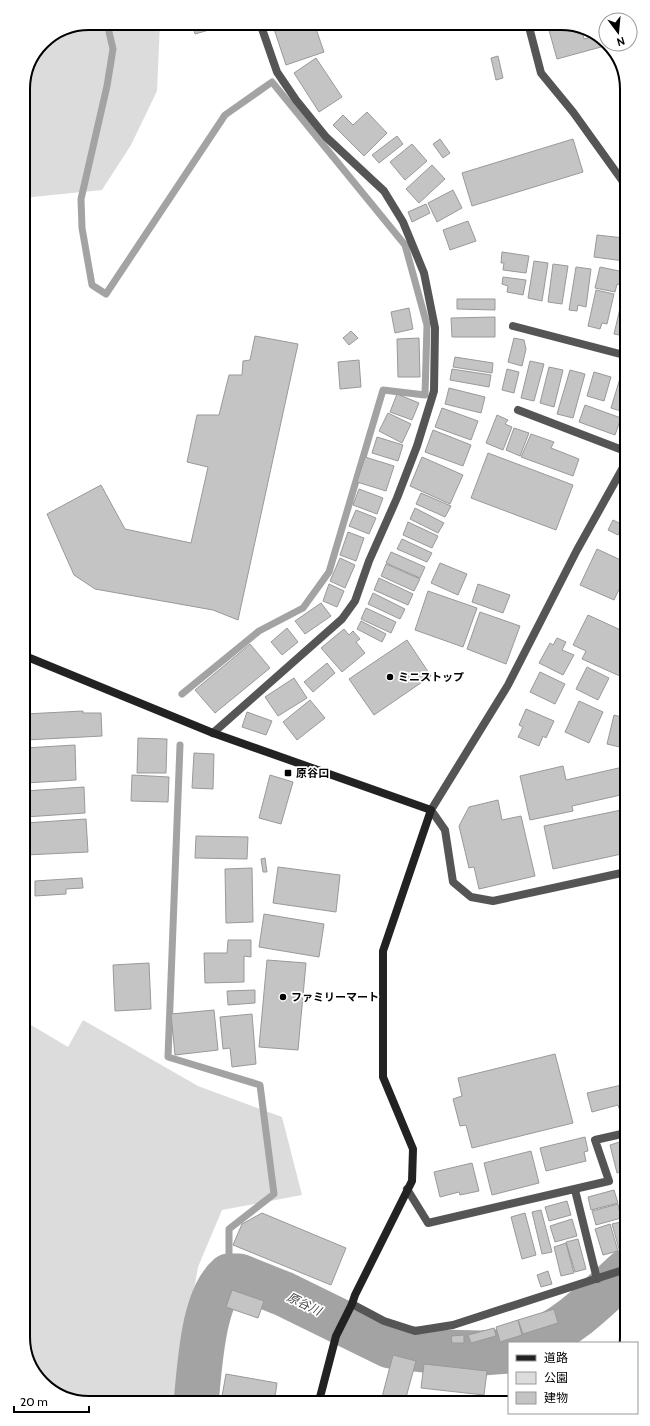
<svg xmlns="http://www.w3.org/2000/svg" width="650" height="1426" font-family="Cabin,'Noto Sans JP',sans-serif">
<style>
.green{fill:#dcdcdc}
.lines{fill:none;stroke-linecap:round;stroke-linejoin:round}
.stream{stroke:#a3a3a3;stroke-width:7}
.river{stroke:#a3a3a3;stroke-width:45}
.building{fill:#c4c4c4;stroke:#999}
.lane{stroke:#555;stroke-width:8}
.street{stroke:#555;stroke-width:8}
.secondary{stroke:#222;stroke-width:8}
.poi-dot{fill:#000;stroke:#fff;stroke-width:1.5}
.labels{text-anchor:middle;stroke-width:3.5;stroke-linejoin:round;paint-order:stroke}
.poi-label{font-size:11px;font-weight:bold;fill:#000;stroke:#fff;text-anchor:start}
.water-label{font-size:12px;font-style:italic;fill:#444;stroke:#fff}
.rim{fill:none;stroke:#000;stroke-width:2}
</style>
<rect width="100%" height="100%" fill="#fff"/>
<path class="green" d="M89,23h71l-3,68 -26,54 -29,45 -79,8v-113l19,-43z
M83,1020l115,66 84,31 20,78 -80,15 -24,57 -23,135 -91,1 -35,-14 -22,-31 -1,-336 42,25z"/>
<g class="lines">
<path class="stream" d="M107,23l6,26 -6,37 -26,113 1,29 10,57 14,9 119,-179 47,-33 133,163 22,80 -2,70 -42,-5 -54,182 -26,36 -44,23 -77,63
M180,745l-12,312 92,28 14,109 -45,35v47"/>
<path class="river" d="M531,1343c38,-15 66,-45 96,-72
M196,1402c4,-34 6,-103 33,-126h10l45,18 106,52 49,6 43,1 27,-2"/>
</g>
<path class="building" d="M192,23h41l-38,11z
M272,23h42l10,29 -38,13z
M547,23h19l16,6 2,10 14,-4 3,12 -44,12z
M498,56l5,22 -7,2 -5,-22z
M316,58l26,39 -23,15 -25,-39z
M367,112l20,21 -23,23 -31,-31 10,-10 10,10z
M397,136l6,8 -24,19 -7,-8z
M440,139l10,14 -7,5 -10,-14z
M573,139l10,33 -111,34 -10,-33z
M412,144l15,17 -22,19 -15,-18z
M432,165l13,14 -26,24 -13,-14z
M453,190l9,18 -25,14 -9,-19z
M426,204l4,9 -18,9 -4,-10z
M468,221l8,20 -26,9 -7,-20z
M597,235l27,3v23l-30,-4z
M502,252l27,4 -3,17 -23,-3 1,-7h-3z
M534,261l14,2 -6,38 -14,-3z
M553,264l15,2 -6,38 -14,-2z
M576,267l15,2 -5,38 -8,-2 -1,6 -8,-1z
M600,267l24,5v14l-7,-2 -2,8 -20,-4z
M503,277l23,3 -3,15 -16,-3 1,-6 -6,-2z
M596,290l18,4 -7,30 -5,-1 -2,6 -12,-3z
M457,299h38v11l-38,-1z
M621,304h3v32l-10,-2z
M409,308l4,21 -18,4 -4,-21z
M495,317v20h-43l-1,-19z
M351,331l7,7 -9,7 -6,-7z
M255,336l43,8 -60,276 -25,-10 -118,-21 -21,-14 -27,-61 54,-29 24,44 66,14 17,-76 -21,-5 10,-47h22l10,-40h13l1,-14 7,-1z
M419,338l1,39h-22l-1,-38z
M514,338l10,2 2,9 -4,17 -14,-4z
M455,357l38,6 -1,10 -39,-6z
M359,360l2,27 -21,2 -2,-27z
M530,361l14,3 -10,37 -13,-3z
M549,367l14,3 -9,37 -14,-4z
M452,369l39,6 -2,12 -39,-7z
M507,369l12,3 -5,21 -12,-3z
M570,370l15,4 -12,44 -16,-4z
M594,372l17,5 -7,24 -17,-5z
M621,375l3,1v36l-13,-4z
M449,388l36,9 -4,16 -36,-9z
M397,394l22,9 -7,17 -22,-8z
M585,405l36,13 -6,17 -36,-13z
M442,408l36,13 -7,19 -36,-13z
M388,413l23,11 -9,19 -23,-12z
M497,415l11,5 -3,4 7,3 -9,23 -17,-7z
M514,428l15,5 -9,23 -14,-6z
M433,430l38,15 -8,21 -38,-14z
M531,434l23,8 -3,6 28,11 -6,17 -52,-19z
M377,437l26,8 -5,16 -26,-8z
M488,453l85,32 -17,45 -85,-32z
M365,457l29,9 -8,25 -29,-9z
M422,457l41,18 -13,29 -40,-18z
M359,489l24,9 -6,16 -24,-9z
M421,493l30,13 -6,11 -29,-13z
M415,508l29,15 -6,10 -28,-14z
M356,510l20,8 -7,16 -20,-8z
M613,520l10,5 -5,10 -10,-5z
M408,522l30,14 -6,12 -29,-13z
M348,532l16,6 -8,23 -16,-6z
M402,539l30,14 -5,9 -30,-13z
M597,549l28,13v15l-11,23 -34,-15z
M391,552l34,15 -5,11 -34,-15z
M340,558l15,7 -10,23 -15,-7z
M440,563l27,11 -9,21 -27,-12z
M386,564l34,15 -6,12 -33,-15z
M379,578l34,16 -5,11 -34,-15z
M329,584l15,7 -7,16 -14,-6z
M478,584l32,11 -7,18 -31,-11z
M428,591l49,17 -14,39 -48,-17z
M373,593l32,16 -5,10 -32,-15z
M321,603l10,13 -26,18 -10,-13z
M366,608l30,14 -5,11 -30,-14z
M480,612l40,14 -14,38 -39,-15z
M588,615l37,17v37l-3,8 -40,-18 4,-8 -13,-6z
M361,621l25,13 -4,8 -25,-13z
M287,628l11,14 -16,13 -11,-13z
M344,629l5,6 4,-4 7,8 -4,3 9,11 -23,19 -21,-24z
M557,638l9,4 -4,8 12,5 -11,20 -24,-12 11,-20 3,2z
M407,640l24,36 -57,39 -25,-36z
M250,644l20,24 -55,45 -20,-23z
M327,663l8,10 -22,19 -9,-10z
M587,667l22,11 -11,22 -22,-11z
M540,672l25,12 -10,20 -25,-12z
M294,678l13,20 -29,18 -13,-19z
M310,700l15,18 -28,22 -14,-18z
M579,701l24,11 -14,31 -24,-11z
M526,709l28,12 -8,17 -3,-2 -4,10 -21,-9 5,-10 -4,-2z
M83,711v2h18l1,23 -77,4v-26z
M247,712l25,9 -6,14 -24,-8z
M614,715l11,3 -1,30 -17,-4z
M138,738l29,1 -1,34h-29z
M75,745l1,35 -51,3v-35z
M194,753l20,1 -1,35 -21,-1z
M563,766l3,14 57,-13 2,27 -53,12 1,5 -43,9 -10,-44z
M132,775l37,2 -1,25 -37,-1z
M270,775l23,7 -12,42 -22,-6z
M84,787l1,26 -60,4v-26z
M498,800l4,20 19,-4 14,60 -56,13 -5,-22 -5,1 -10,-42 10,-19z
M626,809v44l-73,16 -9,-43z
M86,819l2,33 -63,3v-32z
M196,836l52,1 -1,22 -52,-1z
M265,858l2,14h-4l-2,-13z
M278,867l62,8 -4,37 -63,-9z
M252,868l1,54 -27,1 -1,-54z
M82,878l1,10 -17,1v5l-31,2v-15z
M264,914l60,10 -5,33 -60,-10z
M228,940h23v17l-7,-1v26l-39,1 -1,-30h23z
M267,960l39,3 -8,87 -39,-3z
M149,963l2,46 -36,2 -2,-46z
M255,990v13l-27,2 -1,-14z
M214,1010l4,40 -43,5 -4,-41z
M252,1014l4,50 -24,3 -2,-19 -7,1 -3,-32z
M555,1054l18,69 -101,25 -6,-23 -6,1 -7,-27 9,-3 -4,-18z
M626,1084v29l-5,1 -3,-9 -26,7 -5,-19z
M585,1137l3,14 -4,1 2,9 -40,10 -6,-23z
M626,1140l1,41 -3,-10 -7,2 -7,-28z
M531,1151l8,32 -47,12 -8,-32z
M472,1163l7,28 -19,4 -1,-3 -19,5 -6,-25z
M614,1190l4,13 -27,7 -3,-13z
M567,1201l4,14 -22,6 -4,-14z
M618,1204l3,14 -25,7 -4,-14z
M541,1210l11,42 -10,2 -10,-42z
M262,1213l84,35 -15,37 -98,-40 9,-21z
M525,1213l11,42 -14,4 -11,-42z
M572,1219l5,17 -22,6 -5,-16z
M625,1221l2,25 -8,3 -7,-25z
M610,1224l8,27 -15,4 -8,-26z
M578,1239l8,30 -11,3 -9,-30z
M566,1243l8,30 -13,3 -7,-29z
M548,1271l4,13 -11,3 -4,-12z
M232,1290l32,11 -6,17 -32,-11z
M554,1309l4,14 -35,11 -5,-14z
M518,1320l4,15 -22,7 -4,-15z
M494,1328l2,8 -25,7 -3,-8z
M464,1335v8h-12l-1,-7z
M393,1355l23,6 -11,40h-24z
M424,1364l63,7 -3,24 -63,-7z
M226,1374l51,9 -2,14 12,1 -1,3 -65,1z"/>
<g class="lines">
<path class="lane" d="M513,326l111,29
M518,410l107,41
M407,1189l21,34 181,-42 -14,-41 31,-7
M575,1190l22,89"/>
<path class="street" d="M528,23l13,50 32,39 51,71
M625,464l-48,86 -69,135 -77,125 14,20 8,52 18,15 22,4 133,-29
M213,733l129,-114 13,-18 14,-40 28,-63 20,-52 17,-55 1,-63 -11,-55 -21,-51 -19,-31 -58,-54 -30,-37 -19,-28 -17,-49
M352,1304l32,17 31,10 38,-6 167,-54 7,3"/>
<path class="secondary" d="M25,656l188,77 218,77 -48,141v126l30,72 -1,32 -57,114 -3,9 -16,32 -17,65"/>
</g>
<g class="poi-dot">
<circle cx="390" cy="677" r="4"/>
<rect x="284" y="769" width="8" height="8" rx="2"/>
<circle cx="283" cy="997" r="4"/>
</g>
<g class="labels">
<g class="poi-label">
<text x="398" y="681">ミニストップ</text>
<text x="296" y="777">原谷口</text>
<text x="291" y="1001">ファミリーマート</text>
</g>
<g class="water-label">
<text transform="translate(304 1304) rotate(26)" y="4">原谷川</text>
</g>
</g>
<path d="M0 0H650V1426H0ZM89 30H561A59 59 0 0 1 620 89V1337A59 59 0 0 1 561 1396H89A59 59 0 0 1 30 1337V89A59 59 0 0 1 89 30Z" fill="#fff" fill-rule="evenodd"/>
<path class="rim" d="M89 30H561A59 59 0 0 1 620 89V1337A59 59 0 0 1 561 1396H89A59 59 0 0 1 30 1337V89A59 59 0 0 1 89 30Z"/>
<rect x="508" y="1342" width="130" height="72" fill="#ffffff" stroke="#999999"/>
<rect x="516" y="1355" width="20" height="6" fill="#222222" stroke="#999999"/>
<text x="544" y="1362" font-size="12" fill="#000000">道路</text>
<rect x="516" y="1372" width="20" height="12" fill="#dcdcdc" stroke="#999999"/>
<text x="544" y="1382" font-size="12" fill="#000000">公園</text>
<rect x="516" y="1392" width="20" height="12" fill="#c4c4c4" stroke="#999999"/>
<text x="544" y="1402" font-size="12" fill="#000000">建物</text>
<g transform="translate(618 32) rotate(164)"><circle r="19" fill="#ffffff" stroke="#999999"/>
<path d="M0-3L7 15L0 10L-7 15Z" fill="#000000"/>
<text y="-6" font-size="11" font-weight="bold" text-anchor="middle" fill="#000000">N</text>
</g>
<path d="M14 1406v6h75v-6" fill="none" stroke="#000000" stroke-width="2"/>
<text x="20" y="1406" font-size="12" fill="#000000" stroke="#ffffff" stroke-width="3" paint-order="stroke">20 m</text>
</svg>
